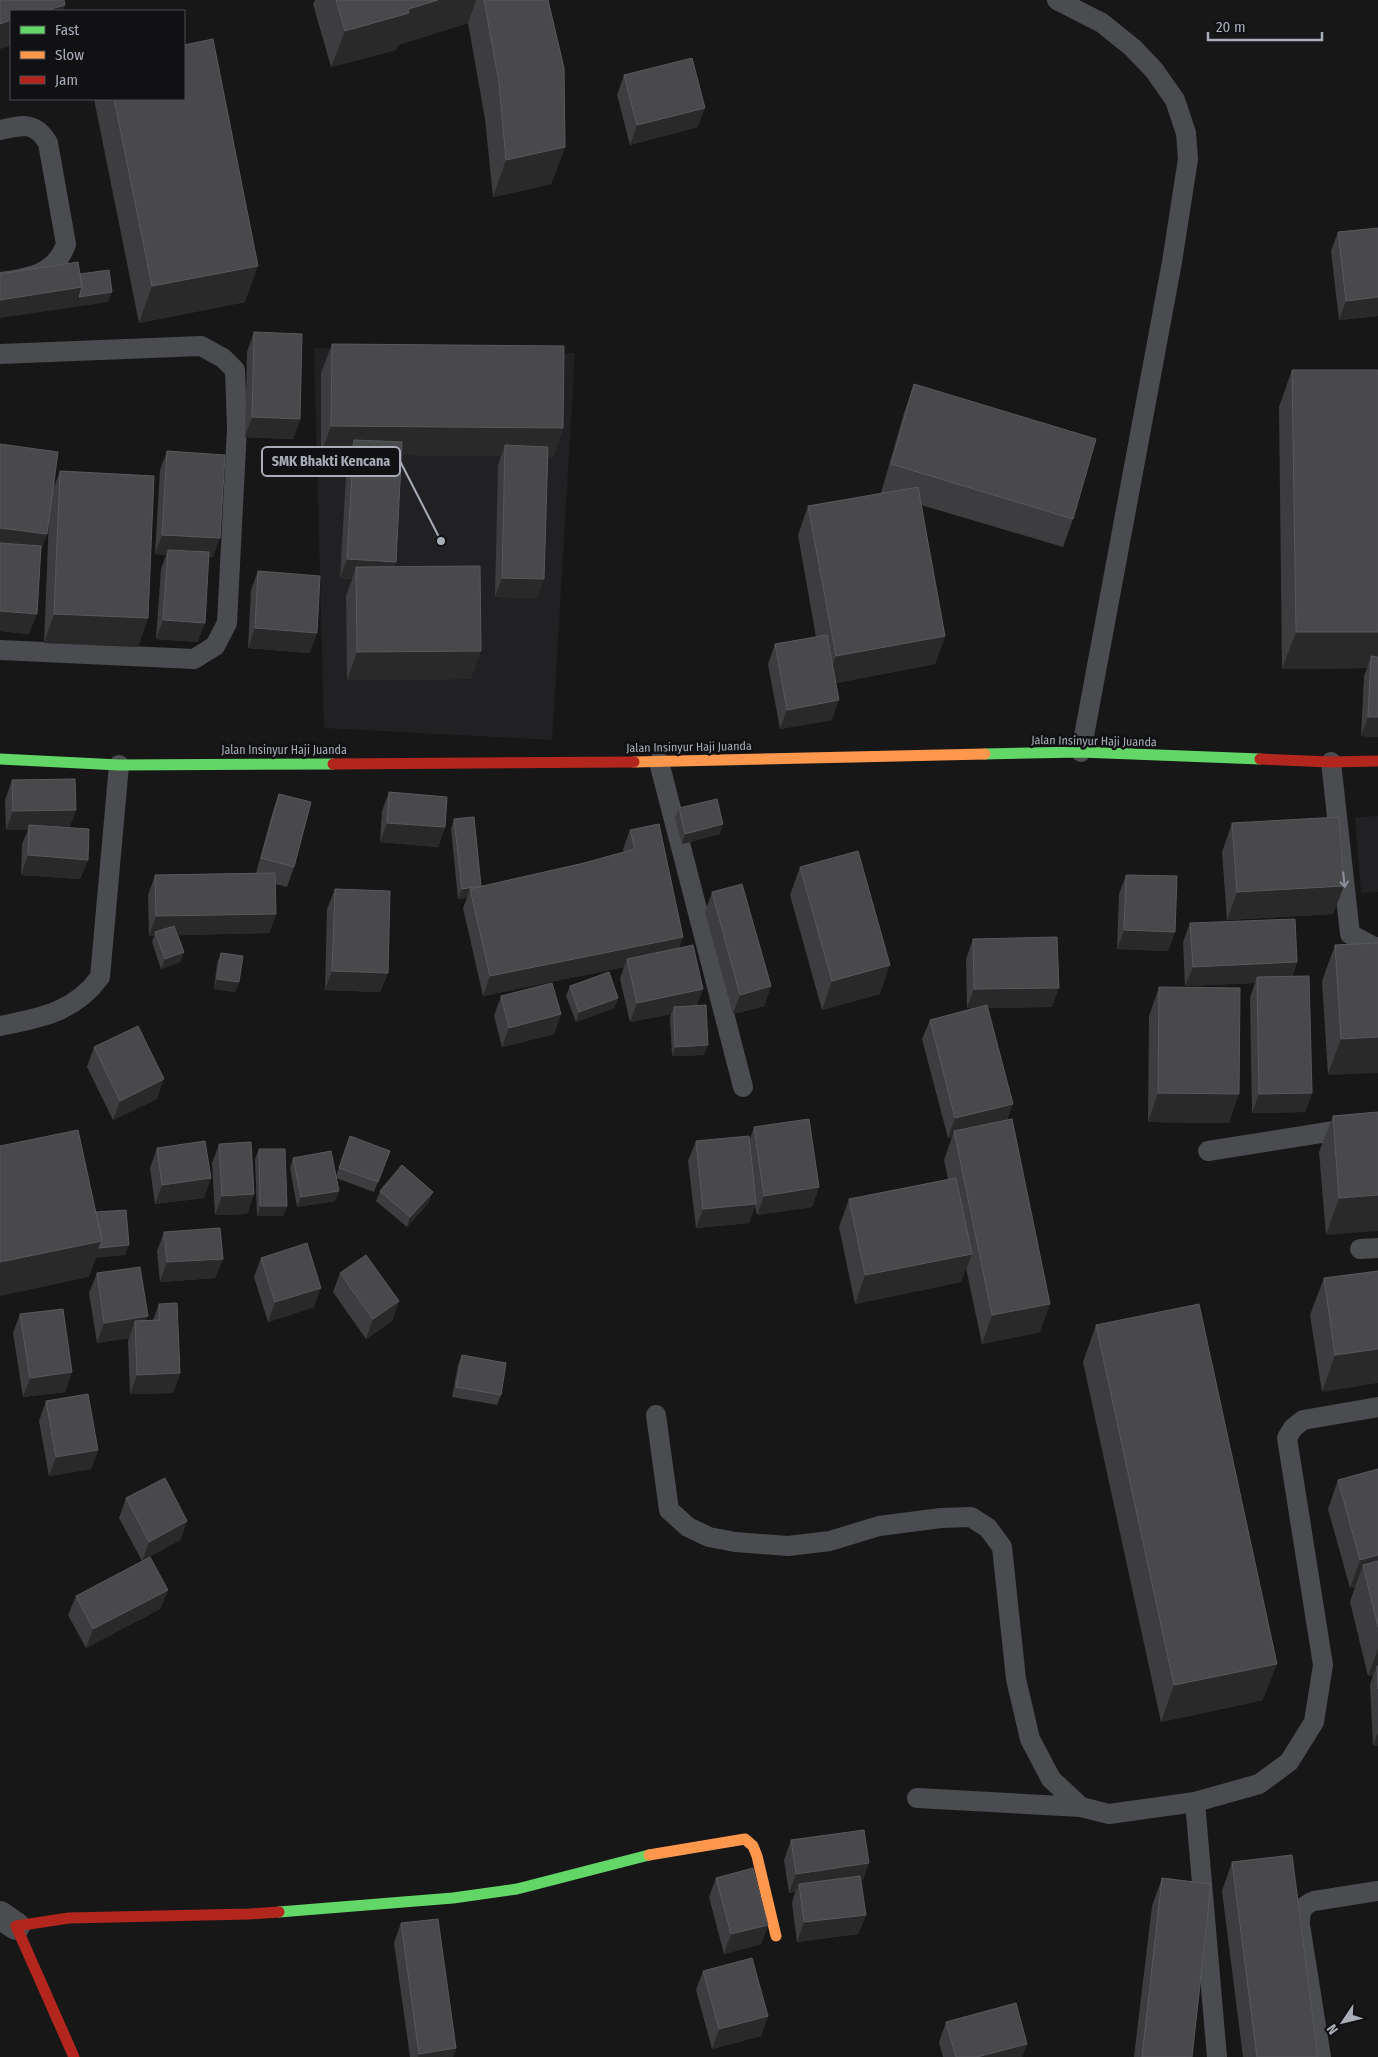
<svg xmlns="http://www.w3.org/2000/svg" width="1378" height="2057" font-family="'Fira Sans Condensed',sans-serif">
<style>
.built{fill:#212123}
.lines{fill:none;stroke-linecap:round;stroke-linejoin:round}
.lane{stroke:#4b4c50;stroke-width:20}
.street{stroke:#4b4c50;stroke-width:28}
.fast{stroke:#63d668;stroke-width:11}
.slow{stroke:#ff974d;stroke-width:11}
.jam{stroke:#b3261e;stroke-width:11}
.wall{fill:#3d3d3f}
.shaded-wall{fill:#29292a}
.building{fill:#49494c;stroke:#58595d}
.oneway{stroke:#8c9099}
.labels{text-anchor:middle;stroke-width:5;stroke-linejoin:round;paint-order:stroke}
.street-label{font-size:12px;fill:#a8adb8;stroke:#111113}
.leader{fill:none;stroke:#a8adb8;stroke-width:2}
.callout-dot{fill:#a8adb8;stroke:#111113;stroke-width:2}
.callout{fill:#111113;stroke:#a8adb8;stroke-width:2}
.callout-label{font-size:14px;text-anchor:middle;font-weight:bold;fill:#a8adb8}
</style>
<rect width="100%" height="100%" fill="#171717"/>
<path class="built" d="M314,348l261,5 -23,387 -228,-12z
M1378,816v76l-17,1 -6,-76z"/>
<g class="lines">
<path class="lane" d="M1057,0l45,23 31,25 21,22 21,30 11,33 2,26 -16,103 -91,490
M0,130c22,-5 35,-9 48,13l18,101c-10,30 -37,34 -66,38
M0,354l201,-8 22,12 12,12 2,58 -10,195 -12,23 -21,13 -194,-9
M659,762l84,325
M1331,762l19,172 24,13h4
M0,1026c40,-8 75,-14 100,-49l19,-212
M1208,1151l170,-27
M1360,1249l18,-1
M656,1415l13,95 19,17 21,10 26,5 53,4 42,-5 49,-15 62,-8 30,-1 17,11 14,19 14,132 14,60 21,40 30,28 28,7 86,-12 64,-18 30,-22 25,-40 9,-57 -36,-227 6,-10 10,-8 75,-13
M917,1798l164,9
M1195,1802l22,255
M1321,2057l-21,-132c0,-13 1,-19 14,-24l64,-10"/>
<path class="street" d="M0,1915l16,11"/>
<path class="fast" d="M985,754l96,-2 179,7
M0,759l119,6 214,-1
M279,1912l174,-14 64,-9 132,-34"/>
<path class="slow" d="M634,762l351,-8
M649,1855l96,-16 8,7 4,10 19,80"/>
<path class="jam" d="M1260,759l71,3 47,-1
M333,764l301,-2
M74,2057l-58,-131 53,-8 180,-4 30,-2"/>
</g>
<path class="wall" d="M315,0h233l17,147 -14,37 -58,13 -8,-78 -17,-96 -70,22 -2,5 -65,17 -18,-63z
M624,75l74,52 -68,18 -13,-50z
M94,99h90l61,203 -106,21z
M1378,228v88l-39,4 -8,-69 7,-19z
M254,332l46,87 -7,20 -48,-2 2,-85z
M332,344l231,84 -10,29h-6l-10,141 -42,-1 3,-132 3,-9 -99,-1 -8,112 77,112 -124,1 -1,-84 6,-17 -12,-1 7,-119 1,-4 -27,-1v-81z
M1292,370h86v367l-17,-1 3,-60 3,-8 -85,1 -3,-262z
M914,384l159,135 -10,28 -142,-42 24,131 -10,28 -99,19 -4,37 -52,9 -12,-65 7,-20 41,-7 -18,-102 10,-29 74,-13h-1l23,-80z
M167,451l46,106h-4l-11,85 -42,-3 5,-70 5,-14 -11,-1 5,-84z
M60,471l88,147 -10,29 -94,-4 5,-126 -2,17 -6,15 -12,85 -29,-3z
M258,571l52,82 -62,-5 3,-58z
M12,780l64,30 -7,18 19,32 -8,19 -59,-4 1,-31 6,-14h-22l-1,-30z
M389,792l56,35 -7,20 -58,-5 2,-31z
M279,794l15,73 -7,20 -12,-3 1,30 -7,19 -91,2 6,17 -4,10 -19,7 -9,-27 2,-6h-5l-1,-41 7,-20 101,-2 16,-59z
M679,808l41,26 -38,10 -7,-26z
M454,819l27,67 103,-23 40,-11 -1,-3 7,-19 53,107 -4,11 24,41 -7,17 8,49 -32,1 -2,-39 1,-3 -41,8 -10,-43 4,-12 -141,29 -20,-88 4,-10 -9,1 -7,-70z
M1232,823l112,63 -11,28 -106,6 -5,-68z
M800,867l80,127 -58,16 -32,-115z
M1126,875l49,57 -7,19 -51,-2 2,-55z
M335,889l53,84 -8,19 -55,-2 2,-81z
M712,892l59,94 -7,20 -31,8 -28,-102z
M1190,923l107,39 -5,15 20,116 -7,19 -53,1 -2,-116 5,-14 -70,3 -2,-44z
M973,939l79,68 -64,1 19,113 33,211 -58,12 -16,-76 -5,14 -106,22 -16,-77 10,-28 99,-20 -4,-19 8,-23 -4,1 -26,-99 8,-19 43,-12h-6l-1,-49z
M1378,943l-50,132 -6,-94 13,-36z
M221,953l18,29 -4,10 -21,-3 3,-26z
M570,986l48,12 -4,10 -38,14 -10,-26z
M1159,987l70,136 -81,-1 1,-106z
M501,996l60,18 -7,20 -52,13 -8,-31z
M94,1047l63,52 -44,21 -26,-53z
M1378,1112l-52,123 -7,-83 14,-36z
M754,1127l65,60 -7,20 -55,8 -2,-9 -6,17 -53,5 -8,-67 8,-20 54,-2z
M350,1136l40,15 -16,41 -38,-14 3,13 -4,10 -38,6 -7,-39 3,-10 43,18z
M219,1144l35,50 -7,20 -32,1 -3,-52z
M157,1148l54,30 -7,20 -49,6 -5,-36z
M259,1149l28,57 -4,10h-26l-2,-57z
M380,1191l49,11 -22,25 -31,-26z
M164,1232l59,27 -8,19 -55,4 -3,-31z
M261,1258l53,49 -46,15 -14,-45z
M1378,1271l-56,121 -12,-77 14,-37z
M97,1273l50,48 6,-1 6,-16 21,69 -7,20 -43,1 -2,-53 1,-3 -32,5 -8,-50z
M340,1273l59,28 -7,20 -26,18 -33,-47z
M20,1314l52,58 -7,20 -42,5 -10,-64z
M1096,1325l167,375 -102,22 -78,-360z
M462,1355l39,40 -4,10 -45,-8 6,-32z
M46,1401l52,49 -7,19 -42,7 -10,-55z
M1378,1469v277h-5l-3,-61 3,-10 -5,1 -18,-74 5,-15 -5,1 -22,-79 10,-29z
M126,1498l61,23 -7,19 -38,21 -23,-43z
M168,1590l-8,19 -74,39 -18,-33 8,-19z
M791,1840l71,43 4,32 -8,19 -61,8 -5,-39 3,-11 -6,1 -5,-33z
M1232,1862l86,195h-75l-21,-166z
M716,1878l52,47 -7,19 -37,10 -15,-57z
M1162,1878l30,179h-58l18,-151z
M401,1923l55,125 -3,9h-43l-16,-114z
M703,1971l65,45 -7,20 -49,13 -16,-59z
M946,2022l81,22 -5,13h-79l-4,-15z"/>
<path class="shaded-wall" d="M438,0h38l-8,23 -70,22 -2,5 -65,17 14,-36z
M65,5l-2,6h-19z
M11,20v26l-11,3v-25z
M705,108l-7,19 -68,18 7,-20z
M565,147l-14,37 -58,13 13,-37z
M258,266l-13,36 -106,21 13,-37z
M82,287l-7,20 -75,11v-18z
M112,292l-4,10 -33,5 4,-10z
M1378,297v19l-39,4 7,-19z
M252,417l48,2 -7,20 -48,-2z
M331,426l232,2 -10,29 -48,-1v-11l-4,11 -148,-1 1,-15 -6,15 -27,-1z
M0,528l47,6 -7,20 -40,-6z
M162,535l58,3 -7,19 -45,-2v-5l-2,5 -11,-1z
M347,559l49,3 -7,20 -33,-15 -4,12 -12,-1z
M502,578l42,1 -7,19 -42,-1z
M0,611l37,3 -8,20 -29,-3z
M54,614l94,4 -10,29 -94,-4z
M163,620l42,3 -7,19 -42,-3z
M255,628l62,5 -7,20 -62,-5z
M1296,632h82v36l-7,-12 -4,12 -85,1z
M945,636l-10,28 -110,21 11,-29z
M481,651l-10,28 -124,1 10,-28z
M839,700l-7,20 -52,9 7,-19z
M1368,717h10v20l-17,-1z
M76,810l-7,19 -40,-4 -1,5h-22l7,-19z
M387,823l58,4 -7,20 -58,-5z
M723,824l-3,10 -38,10 3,-10z
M28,855l60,5 -8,19 -59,-4z
M1344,886l-11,28 -106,6 10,-28z
M481,887l-11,2 -3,9 -9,1 4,-10z
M276,914l-7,19 -113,3 -1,-4 -1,4h-5l7,-20z
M1124,930l51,2 -7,19 -51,-2z
M683,937l-7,20 -49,2 -3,8 -141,29 7,-20z
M184,952l-4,10 -19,7 4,-10z
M1297,962l-7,19 -33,-4 -2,6 -70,3 8,-19z
M890,965l-10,29 -58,16 10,-29z
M332,971l56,2 -8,19 -55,-2z
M217,979l22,3 -4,10 -21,-3z
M771,986l-7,20 -31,8 7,-19z
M1059,988l-7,19 -85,1 7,-19z
M703,989l-7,19 -22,-1 -3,7 -41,8 7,-19z
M618,998l-4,10 -38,14 3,-10z
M561,1014l-7,20 -52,13 7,-19z
M1378,1037v36l-50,2 13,-36z
M708,1045l-4,10 -32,1 3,-9z
M164,1079l-7,20 -44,21 7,-19z
M1158,1093l81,1 -10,29 -81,-1z
M1312,1093l-7,19 -53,1 7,-19z
M1013,1104l-7,20 -52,7 -2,6 -4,1 7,-20z
M211,1178l-7,20 -49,6 7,-19z
M819,1187l-7,20 -55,8 7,-19z
M339,1191l-4,10 -38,6 4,-10z
M433,1192l-4,10 -22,25 3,-10z
M254,1194l-7,20 -32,1 7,-19z
M1378,1195v36l-52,4 13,-37z
M756,1204l-7,19 -53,5 7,-19z
M260,1206h27l-4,10h-26z
M102,1241l27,4 -4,10 -29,3 -7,19 -89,19v-34z
M972,1254l-11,28 -106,22 10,-29z
M223,1259l-8,19 -55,4 7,-20z
M321,1288l-7,19 -46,15 7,-20z
M399,1301l-7,20 -26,18 7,-20z
M1050,1304l-10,28 -58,12 10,-29z
M148,1316l-7,20 -6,-15 -6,17 -32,5 7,-20z
M1378,1349v34l-56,9 13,-37z
M72,1372l-7,20 -42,5 7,-19z
M180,1373l-7,20 -43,1 7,-19z
M98,1450l-7,19 -42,7 7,-19z
M187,1521l-7,19 -38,21 7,-19z
M1378,1555v25l-15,-15 -8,22 -5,1 10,-28z
M168,1590l-8,19 -74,39 7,-19z
M1378,1649v25l-1,-8 -4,9 -5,1z
M1277,1664l-14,36 -102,22 13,-37z
M1378,1733v13h-5z
M869,1863l-7,20 -62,9 -1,-8 -4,8 -6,1 7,-19z
M866,1915l-8,19 -61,8 7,-20z
M768,1925l-7,19 -37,10 7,-20z
M768,2016l-7,20 -49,13 7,-20z
M1027,2044l-5,13h-45z
M456,2048l-3,9h-35l1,-3z"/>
<path class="building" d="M0,0h64l1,5 -21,6h-33v9l-11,4z
M336,0h102l-30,9 1,4 -64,18z
M484,0h64l16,68 1,79 -59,13 -7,-77z
M213,39l45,227 -106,20 -38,-187h70v-54z
M692,58l13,50 -68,17 -13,-50z
M1378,228v69l-32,4 -8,-69z
M78,262l4,25 -82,13v-26z
M109,270l3,22 -33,5 3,-10 -2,-13z
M254,332l48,2 -2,85 -48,-2z
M332,344l232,2 -1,82 -232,-2z
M1292,370h86v262h-82z
M914,384l182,55 -23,80 -182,-55z
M354,440l48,2 -6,120 -49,-3z
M0,444l58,8 -11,82 -47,-6z
M505,445l43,2 -4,132 -42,-1z
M167,451l58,4 -5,83 -58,-3z
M60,471l94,5 -6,142 -94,-4z
M918,487l27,149 -109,20 -28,-150z
M0,543l41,3 -4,68 -37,-3z
M168,550l41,2 -4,71 -42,-3z
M480,566l1,85 -124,1 -1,-85z
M258,571l62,5 -3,57 -62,-5z
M827,635l12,65 -52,10 -12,-66z
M1371,656l7,1v60h-10z
M75,779l1,31 -63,1 -1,-31z
M389,792l58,5 -2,30 -58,-4z
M279,794l32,8 -17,65 -33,-9z
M717,799l6,25 -38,10 -6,-26z
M474,817l7,69 -19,3 -8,-70z
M1339,817l5,69 -107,6 -5,-69z
M659,824l24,113 -193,39 -20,-87 114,-26 51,-14 -5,-19z
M29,825l60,4 -1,31 -60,-5z
M858,851l32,114 -58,16 -32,-114z
M275,873l1,41 -120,2 -1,-41z
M1126,875l51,1 -2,56 -51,-2z
M742,884l29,102 -31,9 -28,-103z
M335,889l55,2 -2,82 -56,-2z
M1295,919l2,43 -104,5 -3,-44z
M174,926l10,26 -19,7 -10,-27z
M1057,937l2,51 -85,1 -1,-50z
M1378,943v94l-37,2 -6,-94z
M693,945l10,44 -66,14 -10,-44z
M221,953l22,3 -4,26 -22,-3z
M609,972l9,26 -39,14 -9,-26z
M1309,976l3,117 -53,1 -2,-117z
M552,983l9,31 -52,14 -8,-32z
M1159,987l81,1 -1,106 -81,-1z
M706,1005l2,40 -33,2 -1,-40z
M987,1005l26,99 -58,14 -25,-98z
M138,1026l26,53 -44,22 -26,-54z
M1378,1112v83l-39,3 -6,-82z
M809,1119l10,68 -55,9 -10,-69z
M1012,1119l38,185 -58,11 -38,-184z
M78,1130l24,111 -102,21v-116z
M350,1136l40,15 -12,31 -39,-14z
M749,1136l7,68 -53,5 -7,-68z
M205,1141l6,37 -49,7 -5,-37z
M251,1142l3,52 -32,2 -3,-52z
M259,1149h26l2,57h-27z
M331,1151l8,40 -38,6 -8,-39z
M402,1165l31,27 -23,25 -30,-26z
M956,1178l16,76 -107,21 -16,-76z
M126,1210l3,35 -30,3 3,-7 -6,-29z
M220,1228l3,31 -56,3 -3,-30z
M307,1243l14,45 -46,14 -14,-44z
M366,1255l33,46 -26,18 -33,-46z
M140,1267l8,49 -44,7 -7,-50z
M1378,1271v78l-43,6 -11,-77z
M177,1303l3,70 -43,2 -2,-54 24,-1v-16z
M1199,1304l78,360 -103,21 -78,-360z
M63,1309l9,63 -42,6 -10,-64z
M462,1355l44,8 -5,32 -45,-8z
M88,1394l10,56 -42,7 -10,-56z
M1378,1469v86l-18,5 -22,-80z
M165,1478l22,43 -38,21 -23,-44z
M150,1557l18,33 -75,39 -17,-33z
M1378,1561v66l-15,-62z
M1377,1666h1v23z
M864,1830l5,33 -73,11 -5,-34z
M1292,1855l26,202h-61l-25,-195z
M753,1868l15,57 -37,9 -15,-56z
M860,1876l6,39 -62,7 -5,-38z
M1162,1878l49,6 -19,173h-50z
M438,1919l18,129 -37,6 -18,-131z
M752,1958l16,58 -49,13 -16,-58z
M1016,2003l11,41 -50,13h-21l-10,-35z"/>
<defs><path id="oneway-shaft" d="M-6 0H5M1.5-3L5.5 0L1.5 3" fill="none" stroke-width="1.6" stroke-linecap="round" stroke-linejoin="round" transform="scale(1.25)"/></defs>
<use class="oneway" href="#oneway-shaft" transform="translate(1344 880) rotate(84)"/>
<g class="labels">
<g class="street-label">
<text transform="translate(1094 741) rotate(1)" y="4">Jalan Insinyur Haji Juanda</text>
<text transform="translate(689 747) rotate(-1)" y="4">Jalan Insinyur Haji Juanda</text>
<text x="284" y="754">Jalan Insinyur Haji Juanda</text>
</g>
</g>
<path class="leader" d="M441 541L400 461"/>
<circle class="callout-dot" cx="441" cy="541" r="5"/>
<rect class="callout" x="262" y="447" width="138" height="29" rx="5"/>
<g class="callout-label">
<text x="331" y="466">SMK Bhakti Kencana</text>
</g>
<rect x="10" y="10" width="175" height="90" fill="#111113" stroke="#4d4f55"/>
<rect x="20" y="26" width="25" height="8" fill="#63d668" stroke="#4d4f55"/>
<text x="55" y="35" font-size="15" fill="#a8adb8">Fast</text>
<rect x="20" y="51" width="25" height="8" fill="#ff974d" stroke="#4d4f55"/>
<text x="55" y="60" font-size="15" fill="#a8adb8">Slow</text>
<rect x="20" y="76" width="25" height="8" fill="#b3261e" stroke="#4d4f55"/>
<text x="55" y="85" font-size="15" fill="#a8adb8">Jam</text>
<g transform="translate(1343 2022) rotate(235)" stroke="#111113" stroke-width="4" paint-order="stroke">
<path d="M0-4L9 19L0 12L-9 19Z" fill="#a8adb8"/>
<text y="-8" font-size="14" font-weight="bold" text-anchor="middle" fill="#a8adb8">N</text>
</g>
<path d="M1208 32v8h114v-8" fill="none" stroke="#a8adb8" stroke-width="2.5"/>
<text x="1216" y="32" font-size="15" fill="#a8adb8" stroke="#111113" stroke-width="4" paint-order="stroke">20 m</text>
</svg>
